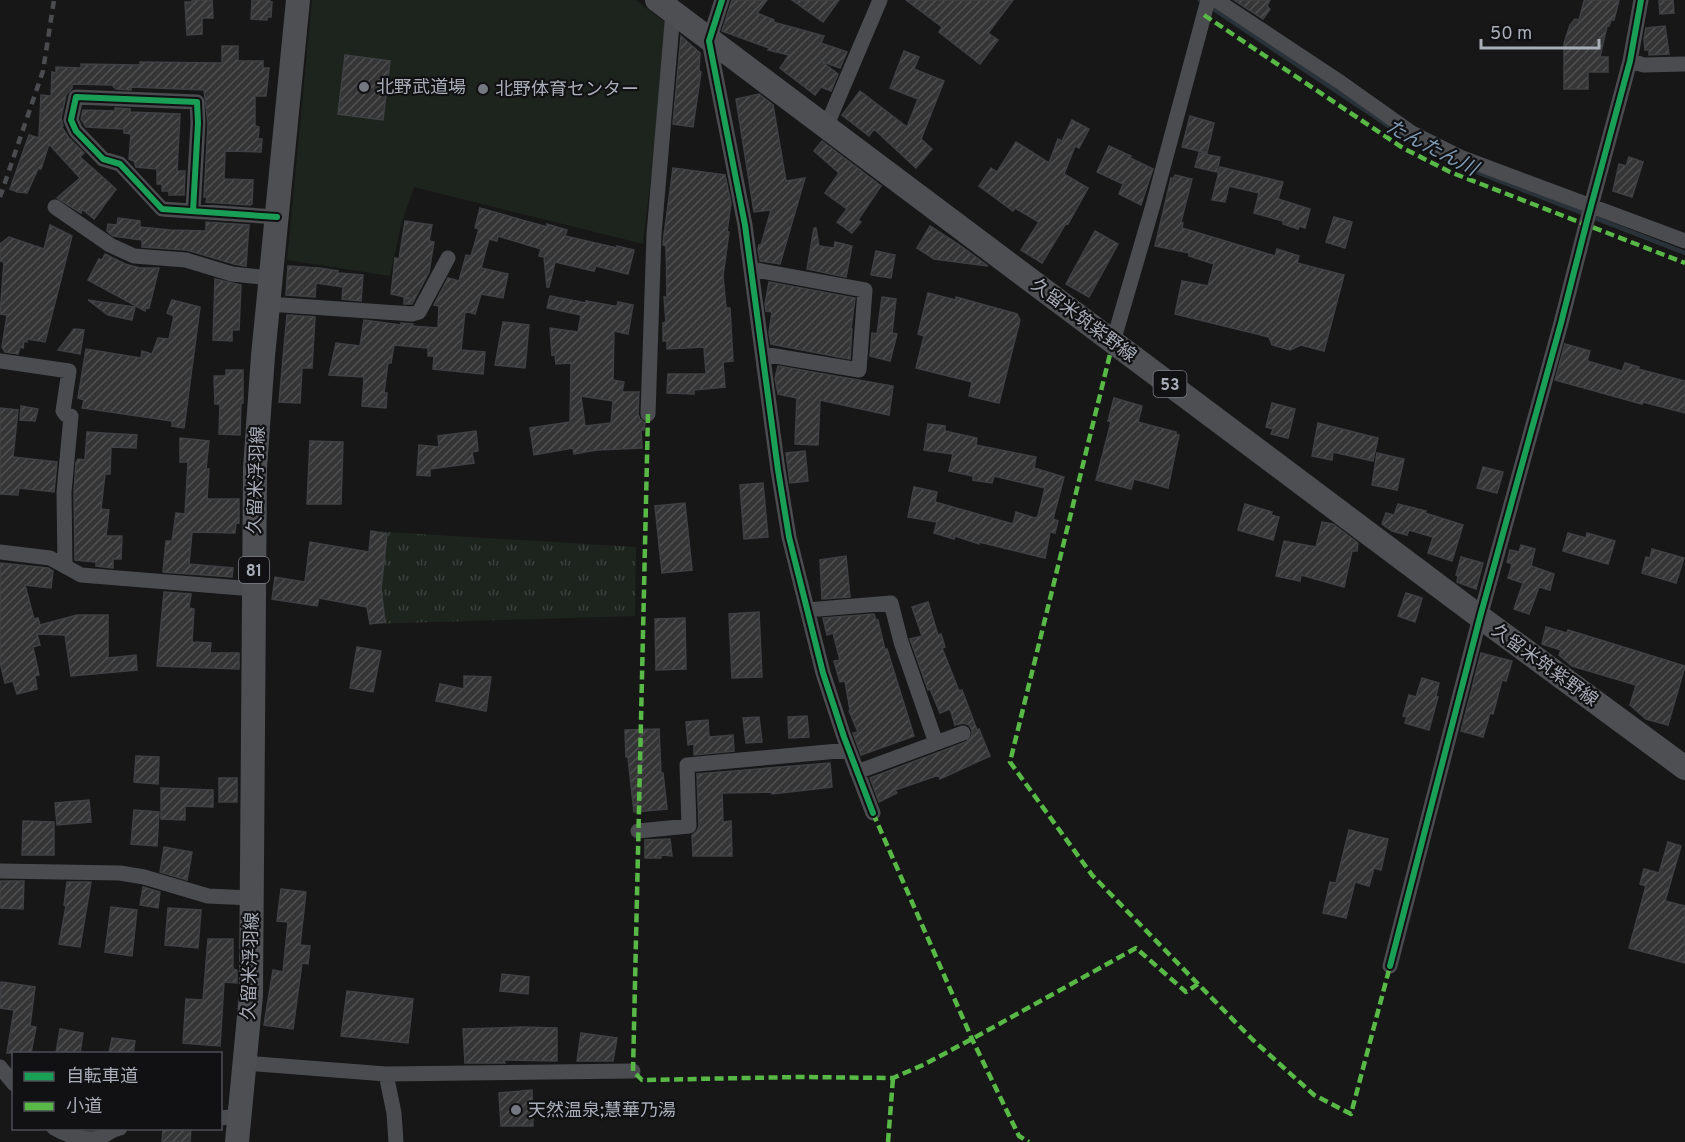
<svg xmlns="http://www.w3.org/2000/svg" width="1685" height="1142" font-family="Overpass,'Noto Sans JP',sans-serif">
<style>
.grass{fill:url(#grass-tufts)}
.pitch{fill:#1d241e}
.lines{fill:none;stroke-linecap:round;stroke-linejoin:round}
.stream{stroke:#2a3239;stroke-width:4.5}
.building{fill:url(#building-hatch);stroke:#3f4043;stroke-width:1.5;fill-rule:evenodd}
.minor{stroke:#4b4c50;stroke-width:15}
.primary{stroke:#4d4f52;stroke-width:24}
.rail{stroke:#4b4c4f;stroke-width:4.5;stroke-dasharray:8 6;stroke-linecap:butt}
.quiet{stroke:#58b947;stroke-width:4.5;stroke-dasharray:9 4.5;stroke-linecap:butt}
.cycleway-casing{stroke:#111113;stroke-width:10}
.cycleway{stroke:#1a9f57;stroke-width:6}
.poi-dot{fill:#757880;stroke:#111113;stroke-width:2}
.labels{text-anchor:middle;stroke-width:4.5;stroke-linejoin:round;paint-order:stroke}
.shield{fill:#111113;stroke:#7b7e86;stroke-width:1.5}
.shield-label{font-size:16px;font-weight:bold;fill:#a8adb8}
.poi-label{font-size:18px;fill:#a8adb8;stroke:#111113;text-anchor:start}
.street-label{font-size:18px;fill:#a8adb8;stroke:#111113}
.water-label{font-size:20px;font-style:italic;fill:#7f9bb3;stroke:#111113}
</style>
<defs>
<pattern id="grass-tufts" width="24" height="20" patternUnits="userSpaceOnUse" patternTransform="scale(1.5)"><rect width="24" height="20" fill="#1d241e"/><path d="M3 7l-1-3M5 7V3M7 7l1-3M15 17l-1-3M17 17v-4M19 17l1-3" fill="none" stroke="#3b413d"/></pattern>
<pattern id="building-hatch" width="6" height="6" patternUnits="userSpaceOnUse" patternTransform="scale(1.5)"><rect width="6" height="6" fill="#353536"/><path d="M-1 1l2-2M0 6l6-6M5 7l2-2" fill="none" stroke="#4f5051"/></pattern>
</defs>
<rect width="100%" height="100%" fill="#171717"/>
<path class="grass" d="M371,531l265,16 -1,69 -265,8 -5,-32z"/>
<path class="pitch" d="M312,0h324l33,25 -26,219 -229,-57 -13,38 -11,51 -103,-16z"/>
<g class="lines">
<path class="stream" d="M1200,0l208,139 48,25 229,89"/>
</g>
<path class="building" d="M192,0h20l1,18h-11v16l-15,1 -2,-33h7z
M252,0h18v2h2l-1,15h-4v3l-16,-1z
M732,0h35l-10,13 17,7 -1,2 51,14 -3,7 26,9 -7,16 -19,-7 17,13 -7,17 -10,-4 -6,8 -35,-27 9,-13 -21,-5 1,-2 -47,-17z
M792,0h47l-16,22z
M906,0h107l-25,33 10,7 -18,24 -41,-32 3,-5z
M1234,0h36l-3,6 3,3 -7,10z
M1587,0h32l-5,20h-3l-2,6h-2l-7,31h8v15h-20v17h-24v-46l6,-18 5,-6 4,1 5,-19z
M1659,0h14l1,13 -14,1z
M1665,26l4,28 -20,1v-5h-4l-1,-11 2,-11z
M681,36l19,17 -1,18 2,1 -8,55 -20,-3z
M222,46h16v15h25v7h6l-3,28h-11v30l4,1 -1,12h4l-1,13 -36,-1 -1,28 29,1 -1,24 -2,1 -44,-3 1,-5h-3l4,-73 -4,-34 -73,-3v3l-15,-1 -4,-4 -40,-1v4l-6,7 -5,23 2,8h-2l8,12 15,15 -4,4 36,32 -22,30 -12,-10 -1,4 -24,-15 23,-20 -31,-34 -8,25h-3l-11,24 -10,-1 -7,-3 19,-54 10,3 2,-43 10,1 1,-24 4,1v-6l25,1v-4l59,1v-3l82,1z
M904,51l15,6 -5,12 30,12 -23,58 11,10 -16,19 -42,-39 -5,7 -27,-21 18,-24 47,36 11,-28 -28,-11z
M345,55l45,6 -7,59 -45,-6z
M759,94l14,11 13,76 19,-3 -25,86 -20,-3 -2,-12 1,-4h2l10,-35 -17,2 -18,-113z
M115,108l15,1v3l50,2 -3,57h8l-1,24h-15v-4h-7v-7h-5v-15l-21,-2 -2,-6 -5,-2 2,-25 -7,-1v-4l-38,-2 -5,-8 2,-9 32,1z
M1190,116l24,7 -7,30 -25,-6z
M1072,120l17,9 -10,19 -4,-2 -11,28 24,14 -20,36 -2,-1 -24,40 -21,-13 18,-28 -24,-14 -2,3 -34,-25 12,-18 6,4 19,-30 33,21 9,-24 4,2z
M822,141l59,45 -23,34 3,2 -9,11 -15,-11 10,-13 -22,-16 14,-20 -25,-22z
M1109,146l22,10 -1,2 23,11 -12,36 -22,-11 4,-10 -26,-12z
M1199,153l21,4 -3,15 -22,-5z
M1629,157l14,5 -11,35 -19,-6 6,-27 7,2z
M1220,167l63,15 -5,17 32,10 -5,19 -6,-2 -1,3 -15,-5v-3l-29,-8 5,-20 -30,-7 -4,16 -13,-2z
M673,168l52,7 6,28 -4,29h2l-6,44 3,32h4l3,53 -10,1 2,25 -31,3v4l-27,-1 1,-19h38l-2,-27 -37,2v-8h-4v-18l3,-1 -2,-25h3l-1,-51 -3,-1 1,-10z
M1175,175l17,4 -11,43 2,1 -1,5 93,28 2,-7 22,7 -2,7 47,12 -20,76 -23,-6 -11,5 -18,-5 -3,-8 -94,-23 7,-33 26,5 6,-22 -25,-8v-3l-34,-7 16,-68 2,1z
M480,208l67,19v-3l20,6 -2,6 52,12v-2l17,4 -6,24 -32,-8 -2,5 -39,-9 -6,25h-2l-3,-30 -5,-1 2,-7 -43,-13 -1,5 -8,-2 -8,29 27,6 -5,24 -22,-4 -6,20 -10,-3 -4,39 24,2 -2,22 -50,-5 1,-13h-6v-8l-34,-3 -3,18h-3l-4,30h3l-1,15 -24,-2 2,-29 -35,-2 7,-32 24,3 4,-26 37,5v-2l12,1 -1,2 26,2 1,-22 -5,-1 14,-27 11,3 7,-26 5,1 8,-27 -4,-1z
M1334,217l18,5 -7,26 -19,-6z
M118,218l22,3v6l30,3 36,1v-9l43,3 -3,41 -12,-2 -47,-14 -45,-3v-7l-29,-4 -6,-5 1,-7 9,1z
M405,221l27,4 -3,16 5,1 -5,30 -17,32h-8v-6l10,1 -23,-5 4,-36 4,1z
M50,225l22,11 -27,106 -18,-3v3l-3,-1 -1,7 -3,-1 -2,7 -13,-2 -3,-5 5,-32 -7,-1 4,-52 -4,-1v-17l9,-7 35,12z
M930,226l28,18 30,22 -54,-7 -17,-11z
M814,228h2l3,18 15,2 1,-6 17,4 -6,31 -39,-8z
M1095,231l23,13 -29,53 -23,-13z
M876,251l19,4 -4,23 -20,-3z
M105,254l20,10 15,4h19l-10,40 -3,-1 -1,4 -57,-31 11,-21 3,1z
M288,266l31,2 19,3v2l25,2 -2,26 -19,-2 1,-12 -27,-4 -1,14 -29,-2z
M215,279l26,6 -2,45h-7v11l-19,-1z
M769,282l86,16 -4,31h1l-2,30 -79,-15 -2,-11 3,-21 -6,-1 -1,-7z
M928,293l28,7v-3l61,17 3,6 -21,83 -30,-7 3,-14 -56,-14 8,-32 -6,-2z
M550,296l36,7v-2l28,5h3l1,-4 15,3 -5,29 -14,-3 -1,49 11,2 -2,10h17l-1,22 2,5 5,4 -1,7h-3l1,18 -45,2 -23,4 -1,-6 -39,7 -4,-27 40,-6 1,-59 -15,1 -1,-10 -3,1 -2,-27 28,4 3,-17 -34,-7zM581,396l32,5 -2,22 -26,3z
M882,297l14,2 -4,34 5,1 -7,27 -20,-5 2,-23 5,1z
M88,300l47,7 -3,13 -24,-5z
M172,300l28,7 -16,121 -12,-2v-5l-90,-13 2,-8 -6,-2 8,-49 55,9 1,-7 10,3 6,-16 11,1 5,-23 -7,-3z
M287,315l28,2 -3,51h-10l-2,35 -21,-1z
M503,322l26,3 -4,43 -30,-3z
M74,329l10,1 -4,24 -22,-4z
M1565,344l25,7 -3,10 35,10 3,-8 14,4 -1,2 47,12v32l-42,-11 -1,2 -87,-24z
M778,366l115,20 -4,29 -69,-15 -2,45 -23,-1 2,-46 -19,-4 -3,-16z
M226,370h17v33h-2l-1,32 -21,-1 1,-30h-5l-1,-28h12z
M1114,398l28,8 -4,16 38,10v2l3,1 -11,53 -34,-9 -3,10 -35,-9 15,-58 -3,-1z
M1272,403l23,6 -7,29 -17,-4 2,-5 -7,-2z
M21,406l17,3 -3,12 -15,-1z
M0,408l18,2 -5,47 44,5 -3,30 -35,-4 -1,7 -18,-1z
M1318,423l60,15 -5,23 -40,-9 -1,8 -20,-4z
M928,424l17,2v5l32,7 -1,7 60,12 -2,11 30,9 -11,42 5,2 -3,12 -5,-1 -5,26 -66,-16v2l-24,-8 -1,3 -20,-6 3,-11 -29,-5 6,-30 23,5 -2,10 78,22 3,-12 19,6 3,-2 7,-28 -51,-12 -2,7 -19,-3v-4l-24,-5 4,-17 -29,-4z
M476,431l2,20 -6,1 2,11 -44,6v7l-13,-1 2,-30 20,2 -1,-11z
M87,432l50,3 -1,13 -25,-1 -1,27h-5l-4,35 8,1 -3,26h16l-1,23h-8v9l-17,-2v-4l-21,-2 -1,-68 2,-29 2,-4 7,1z
M180,438l29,3 -3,28h3l-2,30h32v24l-3,-1 -1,11 -43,-1 -3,32 44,4 -1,9 -69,-5 3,-31h6l4,-28 9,1 3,-52h-8z
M310,441l33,1 -2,62h-34z
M805,451l3,30 -18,2 -4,-30z
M1377,453l27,6 -7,31 -25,-5z
M1483,467l20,5 -6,21 -20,-5z
M763,483l5,54 -24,2 -4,-54z
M685,503l7,67 -30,3 -7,-67z
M1245,504l27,8 -1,3 8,2 -6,23 -35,-10z
M1398,504l28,7 -1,2 38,12 -11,36 -24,-8 5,-16 -24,-7 -2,5 -15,-4 -10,-7 4,-11 8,2z
M1322,522l11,2 25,19 -1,8h-5l-8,36 -43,-12 -1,6 -24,-5 8,-35 32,6z
M371,531l16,3 -6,55 4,33 -15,2 -3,-17 -48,-9 -2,8 -45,-7 3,-22 30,5 5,-40 59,10z
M1568,533l18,5 1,-5 28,8 -7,23 -45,-13z
M1521,545l14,4 -4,17 23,8 -4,16 -11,-3 -10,27 -15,-5 9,-26 -15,-5 4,-14 -5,-2 3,-12 9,2z
M1652,549l32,9 -8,25 -34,-10 4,-16 4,1z
M846,556l4,41 -28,2 -2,-39z
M1461,557l22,6 -7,26 -19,-7 1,-6 -2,-1z
M0,563l48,5 5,3 -2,17 -26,-3 9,34 4,-1 2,7 37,-10h31v43l28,-3 1,15 -66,6 -6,-41 -28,-1 3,11 -7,2 6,28 -4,1 2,13 -20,5 -4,-13 -8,2 -5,-21z
M164,592l27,2 -2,14 5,1 -2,33 19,1 -1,10h29v16l-82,-3z
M1406,593l16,5 -7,24 -17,-6z
M928,602l10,33 3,-1 4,13 -3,1 17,43 3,-1 15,40 2,-1 11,27 -50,23 -1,-4 -44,15 2,3 -18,9 -9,-24 96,-36 6,-7v-5l-3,-5 -5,-2 -9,2 -5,-16 -10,4 -10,-24 -2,1 -18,-51 12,-3 -10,-29z
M759,612l3,65 -30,1 -3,-64z
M874,614l2,6h2l7,30 2,-1 27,87 -53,19 -8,-22 5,-1 -9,-21 1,-1 -5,-29 -5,1 -6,-21 6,-1 -7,-27 -6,2 -4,-17z
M685,618l1,51 -30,1 -1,-51z
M1546,627l21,6 1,-3 117,36 -17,59 -22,-6 -16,-14 6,-20 -64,-19 -13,-11 2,-5 -19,-6z
M357,647l24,4 -8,41 -23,-4z
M1481,653l31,8 -6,20 -4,-1 -9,34 -3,-1 -7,24 -22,-6z
M464,676l27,1 -5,34 -50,-10 4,-17 24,5z
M1422,678l17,5 -3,13 2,1 -9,33 -24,-7 2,-6 -4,-1 6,-21 7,2z
M807,716l2,21 -20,1 -1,-21z
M759,717l3,25 -16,1 -3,-25z
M708,720l1,17 24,-2 1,16 -40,4v-11l-6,1 -2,-23z
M659,729l2,44h2l4,36 -33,3 -6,-55h-2l-1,-27z
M136,756l23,1 -1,27 -24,-2z
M830,763l2,24 -60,7 -1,-2 -49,1 1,29 8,-1 1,35h-39l-1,-21 5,-4 2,-5 -2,-52z
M219,778h18v24h-18z
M161,788l52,2v17l-28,-1v14l-24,-1z
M89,800l2,22 -34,3 -2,-22z
M134,810l25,2 -2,34 -26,-2z
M23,821l31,1v33h-32z
M1349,830l39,9 -7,31 -7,-2 -5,18 -14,-4 -9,36 -23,-5 7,-31 6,1z
M670,839l2,17 -11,-1v3h-16v-18z
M1668,842l13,4 -16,55 20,5v57l-56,-15 17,-62 -6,-2 4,-15 15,4z
M164,847l28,5 -5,28 -27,-8z
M0,881h24l-1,28 -23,-1z
M67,882h24l-11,65 -21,-3 7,-38 -2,-1z
M143,887l17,5 -2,16 -18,-3z
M281,889l25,3 -6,53 10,1 -2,18 -6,-1 -9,66 -29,-4 9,-55 10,2 5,-50 -11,-1z
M111,907l26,3 -5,46 -27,-4z
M168,908l33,2 -3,38 -33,-3z
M208,939h25v30l4,1v13l-13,-1 -4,64 -37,-3 3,-44 17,1z
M502,974l27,3 -1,17 -28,-3z
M1,982l34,5 -5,39 6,1 -5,26h-24l7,-43 -14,-2z
M347,991l66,8 -5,44 -67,-7z
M521,1027l36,1v33l-53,-1 1,3h-40l-2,-34z
M60,1029l23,4 -3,20h-24z
M581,1033l36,5 -4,23h-36z
M112,1038l23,3 -2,12h-24z
M532,1090l1,36h-32l-2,-33z
M163,1128h28l-1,14h-28z"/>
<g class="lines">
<path class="minor" d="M722,0l-13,41 36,184 33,245 11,67 34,136 21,64 29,76
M1216,0l124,82 72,51 48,24 225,84
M1630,61l14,4 41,-1
M826,127l54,-127
M55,207l55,38 24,11 52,4 46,14 39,4
M193,211l5,-88 -1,-21 -121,-5 -5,23 5,11 27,28 17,5 42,45 115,8
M751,269l114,21 -6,80 -96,-16
M268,304l144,10 7,-2 29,-54
M1113,342l40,-137 55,-205
M0,361l69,10 -6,40 3,4 5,1 -7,76 1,74
M648,414l6,-180 19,-222
M0,552l50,6 31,17 173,14
M807,610l84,-7 10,39 35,101
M857,772l106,-39
M638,831l51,-5 -2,-61 162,-15
M0,871l120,2 24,4 64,19 44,2
M1390,966l90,-349 81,-294 26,-102 43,-160 11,-61
M245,1063l141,11 247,-3
M0,1067l14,17
M386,1074l8,39 2,29
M220,1118l20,-2
M54,1128c11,7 31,13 44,10 8,-2 13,-9 22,-10"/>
<path class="primary" d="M657,0l823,617 205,151
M237,1142l14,-147 4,-527 8,-112 35,-356"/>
<path class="rail" d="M0,197l43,-126 11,-71"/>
<path class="quiet" d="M1204,15l199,133 47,24 235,91
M1113,342l-103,420 82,113 106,109 55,56 61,55 37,19 39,-148
M648,414l-15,657 9,9 157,-3 94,1 30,-13 49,-26 164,-91 50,44 12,-8
M873,813l99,226 47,97 10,6
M888,1142l5,-64"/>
<defs>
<path id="cycleway" d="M722,0l-13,41 36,184 33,245 11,67 34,136 21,64 29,76
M193,211l5,-88 -1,-21 -121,-5 -5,23 5,11 27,28 17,5 42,45 115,8
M1390,966l90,-349 81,-294 26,-102 43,-160 11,-61"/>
</defs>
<use href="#cycleway" class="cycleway-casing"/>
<use href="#cycleway" class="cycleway"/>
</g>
<g class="poi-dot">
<circle cx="364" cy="87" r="6"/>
<circle cx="483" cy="89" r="6"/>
<circle cx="516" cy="1110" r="6"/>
</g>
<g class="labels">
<g class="shield">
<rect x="1153.5" y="371" width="33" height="26" rx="4.5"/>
<rect x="239" y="557" width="30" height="26" rx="4.5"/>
</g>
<g class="shield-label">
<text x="1170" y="390">53</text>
<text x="254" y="576">81</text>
</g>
<g class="poi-label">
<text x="376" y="93">北野武道場</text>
<text x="495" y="95">北野体育センター</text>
<text x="528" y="1116">天然温泉;慧華乃湯</text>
</g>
<g class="street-label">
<text transform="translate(1084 320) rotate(37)" y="6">久留米筑紫野線</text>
<text transform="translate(256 480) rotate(-88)" y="6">久留米浮羽線</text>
<text transform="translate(1545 665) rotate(36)" y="6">久留米筑紫野線</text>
<text transform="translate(250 966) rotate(-88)" y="6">久留米浮羽線</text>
</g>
<g class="water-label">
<text transform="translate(1432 147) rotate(27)" y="7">たんたん川</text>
</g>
</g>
<rect x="12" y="1052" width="210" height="78" fill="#111113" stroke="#4d4f55" stroke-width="1.5"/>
<rect x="24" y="1072" width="30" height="9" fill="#1a9f57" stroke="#4d4f55" stroke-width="1.5"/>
<text x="66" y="1082" font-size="18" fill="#a8adb8">自転車道</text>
<rect x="24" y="1102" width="30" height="9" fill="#58b947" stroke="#4d4f55" stroke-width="1.5"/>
<text x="66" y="1112" font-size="18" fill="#a8adb8">小道</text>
<path d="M1481 39v9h118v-9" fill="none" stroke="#a8adb8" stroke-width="3"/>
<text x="1490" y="39" font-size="18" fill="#a8adb8" stroke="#111113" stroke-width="4.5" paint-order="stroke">50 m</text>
</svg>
